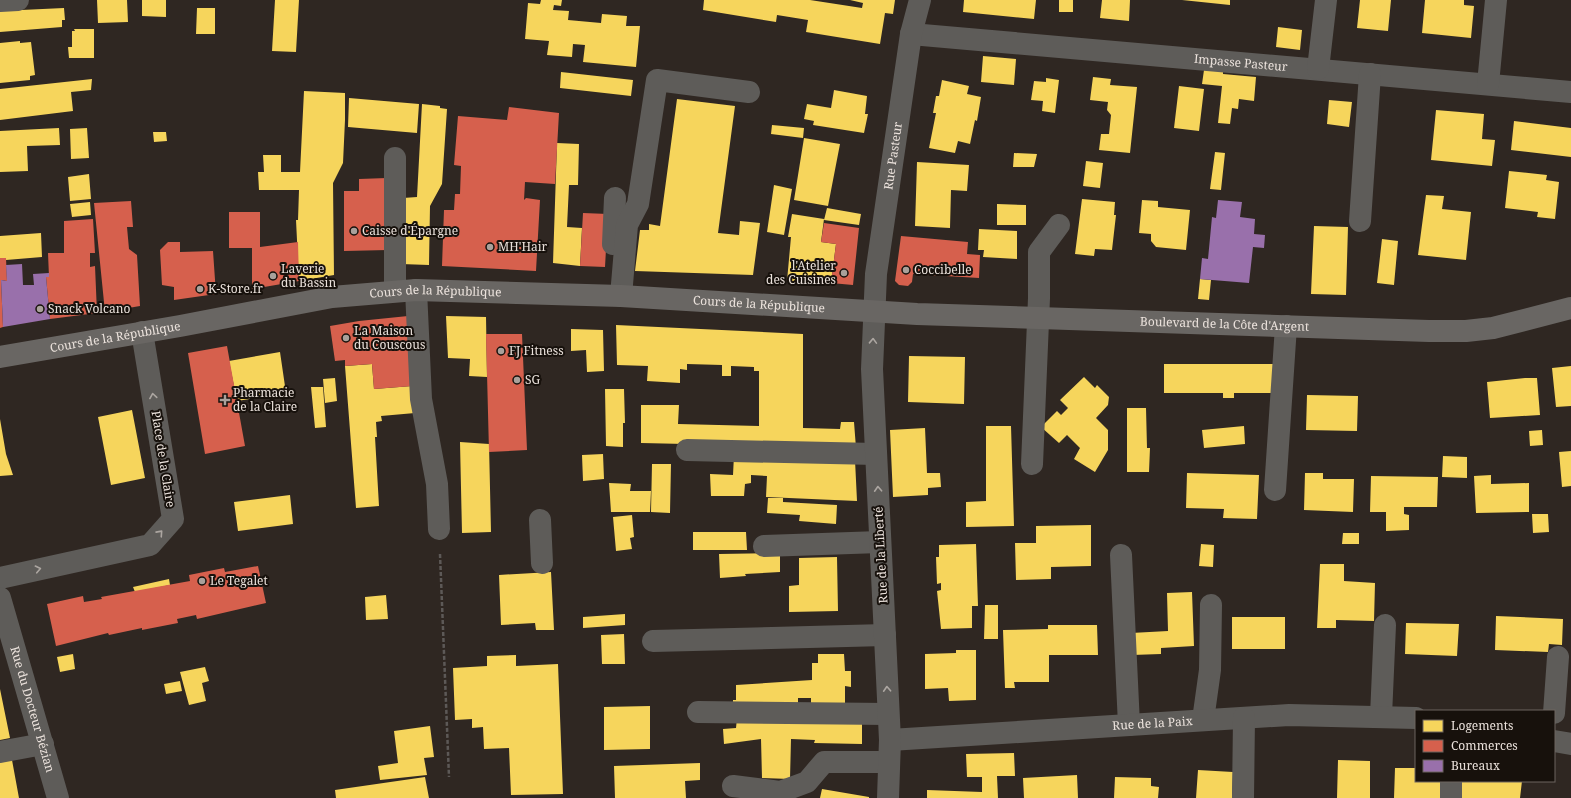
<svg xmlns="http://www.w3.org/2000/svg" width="1571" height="798" font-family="'Noto Serif',serif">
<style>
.homes{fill:#f6d55c}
.shops{fill:#d6604d}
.offices{fill:#9970ab}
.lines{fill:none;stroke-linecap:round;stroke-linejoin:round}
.path{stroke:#5d5957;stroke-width:2.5;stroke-dasharray:4 2;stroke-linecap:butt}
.minor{stroke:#5e5c59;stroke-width:22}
.major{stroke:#696663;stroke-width:22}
.oneway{stroke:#aca6a1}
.poi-dot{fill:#a9a19b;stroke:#17110c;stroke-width:1.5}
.labels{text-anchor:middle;stroke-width:4;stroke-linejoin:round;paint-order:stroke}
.street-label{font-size:12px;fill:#ebe2dc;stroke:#17110c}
.poi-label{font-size:12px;fill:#ebe2dc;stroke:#17110c;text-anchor:start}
</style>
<rect width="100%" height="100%" fill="#2f2722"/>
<path class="homes" d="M97,0h30l1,22 -30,1z
M142,0h24v17l-24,-1z
M275,0h24l-3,52 -24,-1z
M541,0h21l-1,6 -7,-1 -1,5 16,1 -1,9 33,3 1,-9 25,2 -1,10h14l-4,41 -53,-5 2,-17 -12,-1 -1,13 -25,-2 2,-14 -24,-2 3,-36 12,1z
M704,0h106l52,8 1,-5 -13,-3h45l-2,14 -8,-1 -5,31 -74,-12 2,-12 -31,-5 -1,7 -73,-12z
M964,0h72l-2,19 -71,-7z
M1059,0h14v12h-14z
M1102,0h28l-1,21 -29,-3z
M1182,0h48v5z
M1360,0h31l-3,31 -31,-3z
M1425,0h39v5l10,1 -3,32 -49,-5z
M64,8l1,12h-3v7l-62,5v-21z
M197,8h18v26h-19z
M1278,27l24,3 -2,20 -24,-3z
M74,29h20v29h-25l-1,-11h4v-16h3z
M20,41v2l11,-1 4,33 -5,1v4l-30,3v-40z
M983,56l33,3 -2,26 -33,-3z
M1204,70l19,1v3l33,3 -2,24 -15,-2 -1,10 -6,-1 -2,16 -12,-1 4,-37 -20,-2z
M561,72l72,8 -2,16 -71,-8z
M1093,77l18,2 -1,6 27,2 -7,66 -31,-3 2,-16h8l2,-19 -4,-5 1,-8 -18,-2z
M1046,78l13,2 -4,33 -13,-2 1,-10 -12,-1 3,-19 12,1z
M92,79l-1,11 -20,2 2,19 -73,9v-31z
M942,80l27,6 -2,8 14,3 -4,24 -2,-1 -5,24 -12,-3 -3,12 -26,-5 7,-35h-3l3,-17h3z
M1179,86l25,3 -5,42 -25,-3z
M834,90l33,6 -2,18h3l-4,19 -51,-8 1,-4 -10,-2 3,-15 24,4z
M304,91l41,2v27l-2,43 -10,20 1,92 -35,6 -3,-61h2l1,-30h-40l-1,-18h6l-1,-17h18v17h19z
M349,98l70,6 -2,29 -69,-6z
M677,99l58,7 -17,127 21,2 1,-14 20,2 -7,52 -118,-4 5,-41h9v-6l11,2z
M1329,100l23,2 -3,25 -22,-3z
M422,104l18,2v2l7,1 -5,75 -12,22 -1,59 -28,-1 2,-66 14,-1z
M1436,110l48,4 -2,25 13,1 -3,26 -61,-6z
M1514,121l57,7v29l-60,-7z
M772,125l32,3 -1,10 -32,-4z
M59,128l1,17 -33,1 1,25 -28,1v-41z
M87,128l2,30 -18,1 -1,-30z
M153,132h13l1,9 -13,1z
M804,138l36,6 -12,62 -34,-6z
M557,143l22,1 -1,41h-9l-2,42 15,1 -2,38 -27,-3z
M1215,152l10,1 -4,37 -11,-1z
M1014,153l23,1 -3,13h-21z
M1086,161l17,2 -3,25 -17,-2z
M917,162l52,3 -2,26 -16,-1 -1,38 -35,-2z
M1509,171l38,4 -1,5 13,2 -4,37 -18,-2 1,-5 -33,-4z
M89,174l2,25 -21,2 -2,-24z
M774,185l18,4 -8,46 -17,-3z
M1426,195l18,1 -2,13 29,3 -5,48 -48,-5z
M1082,199l33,3 -1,13h2l-4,35 -17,-1 -1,7 -19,-2z
M1142,200l16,1v6l32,3 -4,40 -30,-3 -5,-6v-7l-12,-1z
M90,202l1,13 -19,2 -2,-13z
M997,204l29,1v20h-29z
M827,208l34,6 -2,11 -35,-5z
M792,214l32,5 -3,23 15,2 -5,39 -44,-2 4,-44h-3z
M1314,226l34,1 -2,68 -35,-1z
M979,229l38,2v28l-34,-2 1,-7h-6z
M41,233l1,24 -36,3v-2h-6v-22z
M1382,239l16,2 -4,44 -17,-2z
M1200,279l11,1 -2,20 -11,-1z
M446,316l40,1 1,60 -18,-1 1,-17 -22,-1z
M616,325l187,9v94l37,1 1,-7h13l2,26 -215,-5v-38h38l-1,19 81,2v-55h-5v-4l-23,-1v10h-9v-11l-35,-1v6l-7,-1v14l-33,-2 1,-15 -31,-1z
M571,329l32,1 1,41 -17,1 -1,-22 -15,1z
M280,352l6,41 -49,8 -8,-40z
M909,356l56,1 -1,47 -56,-2z
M372,364l2,25 38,-3 3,27 -34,3 1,5 -6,1 1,15h-2l4,69 -23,2 -11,-142z
M1164,364h110v29h-40v5h-11v-5h-59z
M1571,366v40l-15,1 -4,-39z
M1084,377l11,11 2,-3 12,12 -1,8 -12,13 12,12v20l-13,22 -21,-13 6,-11 -13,-13 -8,8 -18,-16 16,-16 4,4 7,-7 -8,-8z
M335,378l2,23 -12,2 -2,-24z
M1525,378h12l3,37 -50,3 -3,-36z
M311,387h12l3,40 -11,1z
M605,389h19l1,34h-2v24l-17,-1z
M1307,395l51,1 -1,35 -51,-1z
M1127,408h19l1,40h3l-1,24h-22z
M132,410l13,68 -34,7 -13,-68z
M0,419l6,35 7,21 -13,1z
M986,426h25l3,100 -48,1v-25l20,-1z
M1244,426l1,18 -41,4 -2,-18z
M925,428l2,45h13l1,14 -13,1v7l-35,2 -3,-67z
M1542,430l1,15 -13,1 -1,-15z
M460,442l29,2 2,88 -29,1z
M1571,451v35l-9,1 -3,-35z
M603,454l1,25 -21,2 -1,-26z
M734,455l121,5 2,41 -91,-4 1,-21 -16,-1v8l-6,1 -1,12h-33l-1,-22 23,1z
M1443,456l24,1v21l-25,-1z
M652,464h19l-1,49 -19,-1z
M1187,473l72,2 -2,44 -34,-1 1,-9 -38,-1z
M1305,473h18v6h31l-1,33 -49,-2z
M1491,475v9l38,-1v29l-53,1 -2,-37z
M1371,476l67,1 -1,30h-33v7l5,1v15l-23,1v-19h-16z
M609,483l22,1 -1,7h21l-1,21h-39z
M290,495l3,29 -55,7 -4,-29z
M768,498h15v4l54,3 -1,19 -37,-3 1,-6 -33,-2z
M1532,514h16l1,18 -16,1z
M632,515l2,22 -4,1 2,11 -16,2 -3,-34z
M1091,525v41l-40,1v12l-35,1 -1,-37h21v-17z
M693,532h53l1,18h-54z
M1343,533h16v11h-17z
M976,544l2,62h-6v22l-31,1 -4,-38 4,-1v-7l-4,1 -1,-27h3v-12z
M1201,544l13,1 -1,22 -14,-1z
M780,553v19l-35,2 1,2 -26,2 -1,-24z
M837,557l1,54 -49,1v-26l10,-1v-27z
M1320,564h24v17l31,2 -1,38 -38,-1v8h-19z
M551,572l3,58h-18l-1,-7 -34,2 -2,-50z
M169,579l1,6 -35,7 -2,-5z
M1192,592l2,54 -33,2v6l-29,1 -1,-22 37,-2 -1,-38z
M386,595l2,24 -22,1 -1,-23z
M985,605h13v34h-14z
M625,614v11l-42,3v-11z
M1496,616l67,3 -1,26 -13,-1 -1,8 -53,-2z
M1232,617h53v32h-53z
M1406,623l53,1 -2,32 -52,-2z
M1048,625h49l1,30h-49v27h-35l1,6h-10l-2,-58 45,-1z
M624,634l1,30h-23l-1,-29z
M956,650h20v50l-27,1 -1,-13 -23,1v-35l31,-1z
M73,654l2,15 -15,3 -3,-15z
M818,654h26l1,17h6v16l-6,-1v18h-34v-6h-13v7l-65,1v-6h3v-15l76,-5v-17h6z
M516,655v11l42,-2 5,130 -52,1 -2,-47 -25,1 -1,-22 -11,1v-9l-17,1 -2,-52 34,-2v-10z
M205,667l4,14 -7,2 4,18 -17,4 -9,-33z
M180,681l2,10 -16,3 -2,-10z
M0,689l10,49 -10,2z
M650,706v43l-46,1v-43z
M737,718l125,2v24l-48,-1 1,-3 -24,-1 -1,40 -28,-1 -1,-39 -37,5 -1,-15 13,-1z
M430,726l4,31 -10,1 3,17 -47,5 -2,-14 20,-3 -4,-32z
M1014,753l1,23h-18l1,22h-71v-8l55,2v-15h-15l-1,-23z
M12,760l7,38h-19v-36z
M1338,760l32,1v37h-33z
M700,763v17l-15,1 1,17h-71l-1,-32z
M1395,768h21v13h30v17h-52z
M1198,770l35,2 -1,26h-36z
M1077,775l1,23h-54l-1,-20z
M425,777l4,21h-93l-1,-8z
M1115,777l36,1v8l8,1 -1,11h-44z
M1461,781h61l-2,17h-61z
M822,789l47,8v1h-49z"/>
<path class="shops" d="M509,107l50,6 -4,71 -30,-2 -1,18 2,-2 14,2 -4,71 -94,-5 2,-56h10l1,-16h5l1,-28 -7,-1 4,-49 49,4z
M387,178l1,72 -44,1v-60h15v-12z
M131,201l2,26h-6l2,22 8,6 3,51 -35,6 -11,-109z
M229,212h31v35l38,-5 1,39 -47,8v-41h-23z
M583,213l25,1 -3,53 -25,-1z
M93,219l2,34h-5v14l5,-1 2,47 -47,6 -4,-42h3l-1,-24h16v-32z
M824,223l35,5 -6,57 -22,-2 5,-39 -15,-2z
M901,236l67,6 -1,12 13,1 -1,23 -66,-4 -1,8 -4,4 -9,-1 -4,-4z
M168,242h12v10l33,-1 3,43 -42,6v-13l-12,-2 -2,-35z
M0,258h6l1,23 -6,-1 2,47 -3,1z
M408,316l5,70 -39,3 -2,-25 -27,2v-6l-10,1 -5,-35 29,-5z
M486,334h36l5,116 -38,2z
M227,346l18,100 -40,8 -17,-101z
M258,566l8,37 -69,16 -1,-4 -19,4 1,4 -36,7v-2l-33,7 -1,-2 -52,13 -9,-42 36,-8 1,6 18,-3 -1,-2 89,-16 -1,-6 35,-7 1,4z"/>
<path class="offices" d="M1218,200l24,2 -2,15 15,2 -1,15 11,1 -1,13 -11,-1 -4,36 -49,-4 2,-21 6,1 4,-42 4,1z
M22,264l1,21h11l-1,-11 16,-1v4h-3l4,42 -47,8 -2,-47 6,1 -1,-16z"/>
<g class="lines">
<path class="path" d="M440,554l9,223"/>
<g class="minor">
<path d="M0,1l18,-1"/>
<path id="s1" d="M911,34l660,58"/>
<path d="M1318,69l8,-69"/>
<path d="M1488,84l8,-84"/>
<path d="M395,158v133"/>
<path d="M1360,221l10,-147"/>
<path d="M613,244l2,-46"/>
<path d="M416,290l5,109 16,85 2,45"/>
<path d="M621,296l6,-71 11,-21 19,-124 92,12"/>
<path d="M687,450l189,4"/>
<path d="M1032,464l7,-166v-46l20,-27"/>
<path d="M1275,490l11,-164"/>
<path d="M540,520l2,43"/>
<path d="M764,546l116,-4"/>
<path d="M1121,555l8,170"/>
<path d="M0,578l150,-33 23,-26 -31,-187"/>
<path id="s2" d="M0,598l58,200"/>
<path d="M653,641l232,-6"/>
<path d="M698,712l190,2"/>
<path d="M1554,713l4,-56"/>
<path d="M1381,716l4,-91"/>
<path d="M1203,720l7,-50 1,-65"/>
<path id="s3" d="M890,740l399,-25 127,3"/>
<path d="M1554,741l17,3"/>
<path d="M0,752l43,-8"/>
<path d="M733,786l47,6 27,-10 17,-20h65"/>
<path id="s4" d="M888,798l2,-58 -18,-371 4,-95 35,-240 9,-34"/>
<path d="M1243,798l1,-80"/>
<path d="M1451,798v-17"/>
</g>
<path class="major" id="s5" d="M0,357l180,-31 152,-29 84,-7 205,6 296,18 512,17h37l27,-3 78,-20"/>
</g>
<defs><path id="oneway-chevron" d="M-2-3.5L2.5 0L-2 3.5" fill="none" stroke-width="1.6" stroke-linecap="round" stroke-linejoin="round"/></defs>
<g class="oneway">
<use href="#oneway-chevron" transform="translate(873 341) rotate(-88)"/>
<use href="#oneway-chevron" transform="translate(153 396) rotate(-99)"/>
<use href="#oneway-chevron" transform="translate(878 489) rotate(-93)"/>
<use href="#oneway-chevron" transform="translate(160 533) rotate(-48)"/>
<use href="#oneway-chevron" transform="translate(38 569) rotate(-12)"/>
<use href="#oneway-chevron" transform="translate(887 689) rotate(-93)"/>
</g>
<g class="poi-dot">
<circle cx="354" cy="231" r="4"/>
<circle cx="490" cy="247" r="4"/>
<circle cx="906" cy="270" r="4"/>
<circle cx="844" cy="273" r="4"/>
<circle cx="273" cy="276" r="4"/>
<circle cx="200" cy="289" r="4"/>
<circle cx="40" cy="309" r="4"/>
<circle cx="346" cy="338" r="4"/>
<circle cx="501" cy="351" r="4"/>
<circle cx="517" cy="380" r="4"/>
<path d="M223 394h4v4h4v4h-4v4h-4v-4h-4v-4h4z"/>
<circle cx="202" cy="581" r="4"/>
</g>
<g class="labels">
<g class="street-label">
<text dy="4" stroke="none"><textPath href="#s1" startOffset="331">Impasse Pasteur</textPath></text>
<text dy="4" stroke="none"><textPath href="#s4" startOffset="644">Rue Pasteur</textPath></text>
<text dy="4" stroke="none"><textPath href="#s5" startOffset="441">Cours de la République</textPath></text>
<text dy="4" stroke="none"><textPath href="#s5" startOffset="765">Cours de la République</textPath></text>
<text dy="4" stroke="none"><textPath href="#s5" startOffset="1231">Boulevard de la Côte d'Argent</textPath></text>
<text dy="4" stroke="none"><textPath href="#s5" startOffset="117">Cours de la République</textPath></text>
<text transform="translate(163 459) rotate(81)" y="4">Place de la Claire</text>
<text transform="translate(881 555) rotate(-93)" y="4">Rue de la Liberté</text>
<text dy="4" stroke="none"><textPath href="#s2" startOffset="116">Rue du Docteur Bézian</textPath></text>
<text dy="4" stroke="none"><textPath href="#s3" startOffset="263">Rue de la Paix</textPath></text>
</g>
<g class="poi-label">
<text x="362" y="235">Caisse d'Épargne</text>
<text x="498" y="251">MH'Hair</text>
<text x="836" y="270" text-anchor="end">l'Atelier<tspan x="836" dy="14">des Cuisines</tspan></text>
<text x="281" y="273">Laverie<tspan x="281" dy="14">du Bassin</tspan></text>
<text x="914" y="274">Coccibelle</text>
<text x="208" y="293">K-Store.fr</text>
<text x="48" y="313">Snack Volcano</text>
<text x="354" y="335">La Maison<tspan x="354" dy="14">du Couscous</tspan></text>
<text x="509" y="355">FJ Fitness</text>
<text x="525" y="384">SG</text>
<text x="233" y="397">Pharmacie<tspan x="233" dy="14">de la Claire</tspan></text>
<text x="210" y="585">Le Tegalet</text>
</g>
</g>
<rect x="1415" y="710" width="140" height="72" fill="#17110c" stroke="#6c655f"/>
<rect x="1423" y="720" width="20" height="12" fill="#f6d55c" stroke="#6c655f"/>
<text x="1451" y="730" font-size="12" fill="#ebe2dc">Logements</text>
<rect x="1423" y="740" width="20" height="12" fill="#d6604d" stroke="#6c655f"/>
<text x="1451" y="750" font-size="12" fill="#ebe2dc">Commerces</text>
<rect x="1423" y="760" width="20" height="12" fill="#9970ab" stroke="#6c655f"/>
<text x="1451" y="770" font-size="12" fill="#ebe2dc">Bureaux</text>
</svg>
